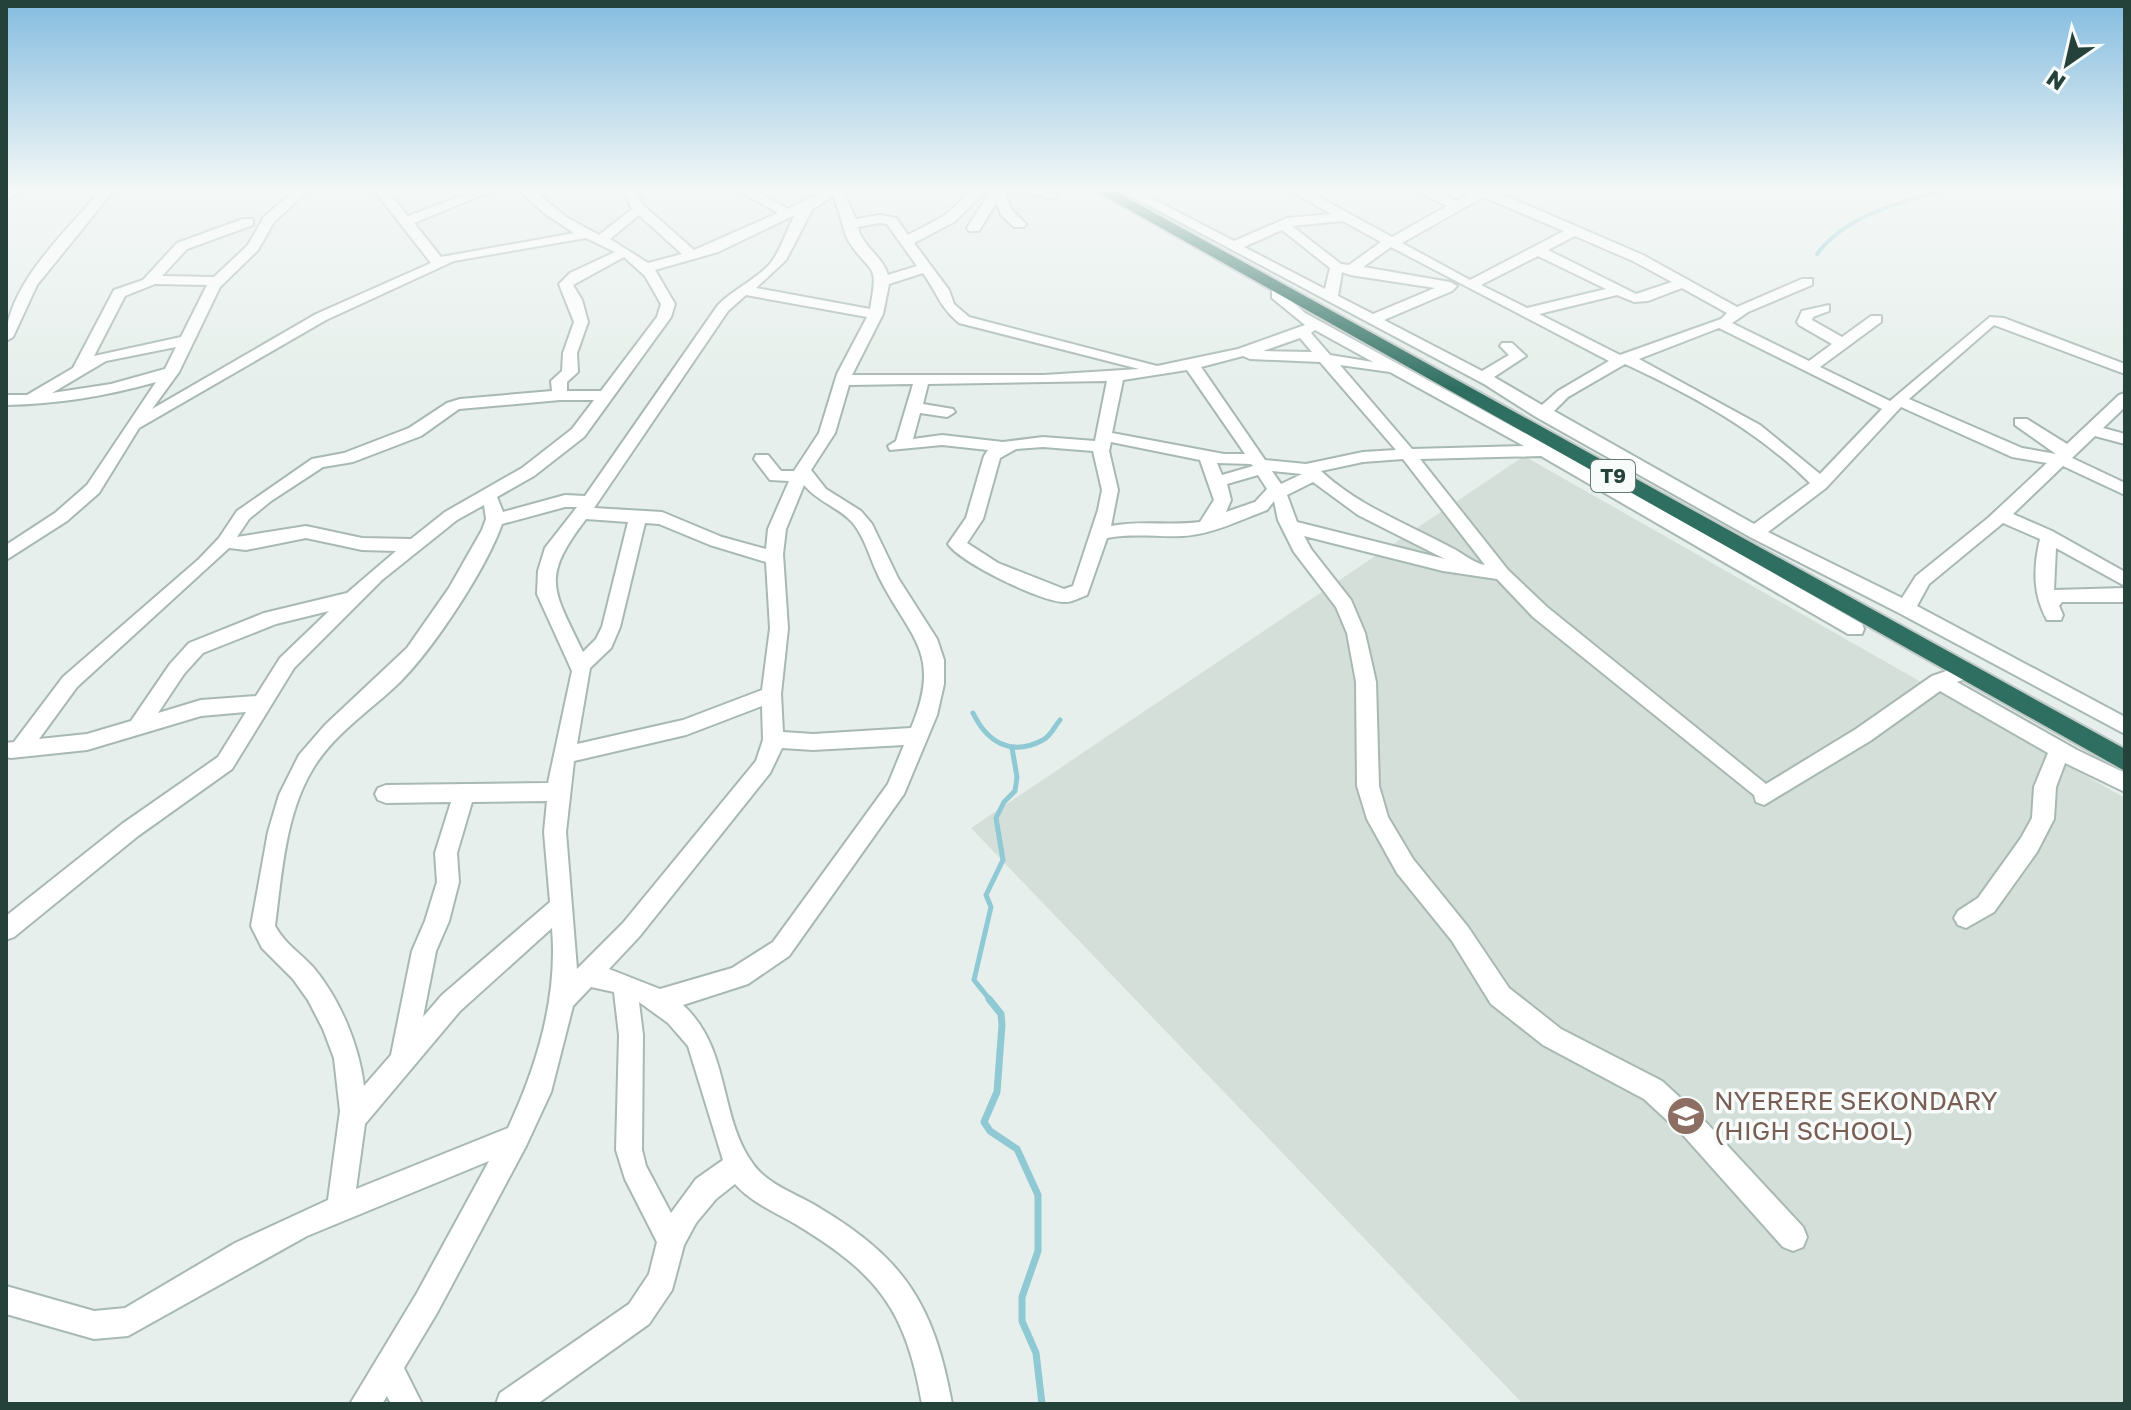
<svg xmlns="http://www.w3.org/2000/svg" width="2131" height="1410" font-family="'Golos Text',sans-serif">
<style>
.built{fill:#d4dfda}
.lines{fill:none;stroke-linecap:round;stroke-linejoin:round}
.stream-far2{stroke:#8ec9d4;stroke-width:4}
.stream-far1{stroke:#8ec9d4;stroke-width:5}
.stream{stroke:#8ec9d4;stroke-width:7}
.minor-casing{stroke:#a8b8b2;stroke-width:4}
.highway-casing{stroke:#c2cac8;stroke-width:4}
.minor{fill:#fff;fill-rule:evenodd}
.highway{fill:#2f6f62;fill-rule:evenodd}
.labels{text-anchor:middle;stroke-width:7;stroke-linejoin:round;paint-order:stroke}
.shield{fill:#f7fbf9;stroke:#637a73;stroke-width:2}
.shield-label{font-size:20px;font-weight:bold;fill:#24423a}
.near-education-label{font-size:26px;fill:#785e54;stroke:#f7fbf9;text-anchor:start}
</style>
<rect width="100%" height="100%" fill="#e6efeb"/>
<path class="built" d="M1524,456l601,342v606h-602l-552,-576z"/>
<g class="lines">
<path class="stream-far2" d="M1817,254c29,-39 84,-52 129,-64"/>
<path class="stream-far1" d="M973,713c14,29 38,44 70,27 7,-3 12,-14 17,-20
M991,1001l-17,-21 17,-73 -5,-12 17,-35 -7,-42 8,-16 11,-11 2,-14 -5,-29"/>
<path class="stream" d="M989,999l12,15 1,11 -5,67 -13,30 6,9 27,18 21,46v56l-16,46v24l14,32 6,51"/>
<defs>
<path id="minor" d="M7,190h15l-16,11z
M101,190h13l-77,95 -24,52 -7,4c0,-56 60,-109 95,-151z
M295,190h14l-35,32 -16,28 -38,37 -41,85 -27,37 164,-95 115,-51 -57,-73h13l21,26 69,-26h18l-81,33 27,34 133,-24 -30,-20 -25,-23h14l33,27 33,18 33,-26 -9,-19h12l8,15 51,45 84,-37 -40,-23h16l34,19c19,-9 33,-19 54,-19l14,29 24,-4 16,3 12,17 36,-19 29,-26h14l-33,32 -40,21 35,47 5,14 15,13 188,49 81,-17 67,-24 -33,-27v-11h10l4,9 19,17 318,174 239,137 2,5 -2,5h-14l-307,-178 -121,3 88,111 39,37 219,177 90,-55 76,-53 32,-11 7,2 3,5 -3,5 -14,5 120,68 48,23v19l-60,-29 -9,24 -2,32 -17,33 -43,60 -28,16 -8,-3 -4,-7 4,-7 20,-13 43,-60 11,-20 2,-31 14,-34 -108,-62 -70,50 -106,64 -8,-3 -2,-7 -221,-178 -36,-38 -54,-8 -139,-35 7,13 40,51 14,33 11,49 3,104 9,31 25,42 55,68 41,61 52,41 101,52 39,36 102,110 4,10 -4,10 -10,4 -10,-4 -100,-112 -39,-36 -101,-54 -52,-41 -39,-63 -55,-68 -30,-54 -10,-33 -1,-104 -9,-49 -11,-26 -42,-55 -16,-32 -4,-19 -7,9c-27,10 -56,25 -85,26 -26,1 -49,-3 -75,2l-20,57c-6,2 -16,8 -23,7 -22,0 -103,-39 -116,-58l18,-26 18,-62 4,-6 -46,-5 -52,5 -2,-4 8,-5 17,-57 -64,1 -14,48 -24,37 15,19 35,22 11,13 26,54 39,61 7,21v24l-7,31 -33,79 -115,162 -41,28 -65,21c48,44 35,111 70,159 15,21 44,30 65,43 87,52 116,98 134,197h-30c-16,-94 -44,-130 -125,-179 -22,-13 -45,-22 -62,-41l-19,15 -20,24 -12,22 -12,45 -23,34 -112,80h-41l4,-11 129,-89 20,-30 8,-32 -32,-63 -9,-29 3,-115 -5,-43 -23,-5 -18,19 -22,86 -25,54 -89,167 -33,55 18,36h-31l-4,-8 -5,8h-32l67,-111 72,-132 -182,75 -179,100 -34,3 -88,-25v-28l88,25 31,-3 110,-65 93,-43 12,-89 -6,-53 -11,-29 -15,-29 -15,-21 -31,-31 -11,-22 17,-94 11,-37 20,-40 26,-30 82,-77 42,-60 33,-58 4,-11 -2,-14 -27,15 -75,60 -88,88 -62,101 -94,67 -124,101 -8,3v-24l116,-92 96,-67 28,-45 -45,4 -114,34 -76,8 -5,-1v-14l8,-1 49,-65 136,-118 20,-21 18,-27 75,-52 32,-6 65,-25 38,-25 13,-4 92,-8 -1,-10 11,-10 1,-18 11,-31 -15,-38 11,-11 45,-21 -29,-14 -132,23 -128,59 -187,108 -40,65 -32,28 -61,39v-15l49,-32 32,-28 69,-103c-49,14 -99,22 -150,23v-10h21l46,-27 41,-78 29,-10 34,-37 66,-24h10v6l-66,24 -25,27 52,1 34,-32 16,-28zM833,196c7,14 10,36 16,46 23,34 30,19 21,67l-114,-21 30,-28 26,-50zM639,215l43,39 -34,9 -38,-24zM795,215c-10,17 -14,37 -27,51 -15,15 -35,24 -50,39l-133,191 -20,-1 -62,17 -6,-15 37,-21 50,-39 87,-120 4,-13 -20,-34 63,-18zM880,223l7,1 30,42 -29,9c-6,-20 -26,-28 -30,-48zM624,257l21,19 16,28 -4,13 -56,74h-34v-9l11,-10 -1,-19 11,-31 -6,-22 -9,-15zM923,273c15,21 16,33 36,50l180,46 -95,6h-192l31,-61 6,-30zM155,284l52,1 -26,52 -87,19 31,-60zM746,295l121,22 -30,57 -18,59 -25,38h-13l-13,-16h-12l-2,4 16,21 19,1 -21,48 -2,20 -44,-12 -60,-25 -68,-4 134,-197zM1315,330l58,32 -43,-7 -19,-22zM1300,338l12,14 -49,-1zM176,347l-11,22 -54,15 -59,9 54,-32zM1243,356l7,3 70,3 76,88 -33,2 -57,12 -41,-4 -64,-93zM1340,365l50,7 134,74 -112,3zM1187,370l56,81 2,3h-21l-112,-21 11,-53zM1107,381l-12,60 -52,-4 -40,5 -61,-7 -29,4 7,-26 27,4 8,-5 -2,-3 -30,-5 5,-20zM560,400h34l-22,29 -50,39 -77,44 -34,27 -49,-1 -56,-12 -69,11 12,-18 22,-18 52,-34 30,-5 68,-26 38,-27zM1111,442l89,18 14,40 -14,22c-30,4 -59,-2 -89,4l7,-36 -9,-39zM1043,447l50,4 9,39 -4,20 -25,76 -9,3 -66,-26 -31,-20 16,-24 17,-61 16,-9zM1403,459l82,106c-12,-2 -21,-11 -33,-17 -44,-24 -94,-42 -131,-77l42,-9zM1217,463l34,1 2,2 -31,9zM1272,471l30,3 -21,10zM1258,475l9,14 -12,13 -29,10 5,-12 -4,-16zM1313,482l45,33 87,44 -148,-37 -10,-27zM804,485c14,17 34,22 48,37 13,15 18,37 27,55 31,62 64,75 32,151l-98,6 -30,-2 -2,-38 7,-66 -5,-74 3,-25zM565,507h12l-32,41 -7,23 -1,23 35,77 -24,112 -162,2 -8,3 -3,6 3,6 8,3 65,-1 -16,51 2,29 -12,39 -13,30 -21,104 -27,31c-5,-41 -24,-87 -51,-119 -13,-14 -29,-24 -38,-41 7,-52 10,-113 39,-159 21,-34 57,-57 86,-85 34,-34 86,-113 102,-158zM586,519l42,3 -26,105 -6,12 -13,13c-30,-63 -43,-73 3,-133zM645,523l14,1 51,21 56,17 4,66 -8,62 -79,30 -106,24 13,-76 21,-20 9,-21zM306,538l56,12 34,1 -49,42 -83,20 -75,30 -19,21 -39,57 -44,13 -48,5 38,-52 152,-139 17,2zM329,611l-49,47 -24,38 -55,4 -43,13 26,-39 19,-21 73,-29zM762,706l1,34 -7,21 -133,162 -46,46 -11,-137 8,-71 112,-26zM904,745l-16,39 -115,158 -41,26 -72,21 -51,-20 30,-32 131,-164 12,-25 31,2zM547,801l-3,31 6,70 -108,93 -19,22 13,-66 13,-30 10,-39 -2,-29 15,-51zM552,928c6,69 -15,138 -44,200l-152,61 9,-65 95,-113zM639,1002l29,21 20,23 35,114 -27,19 -25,34 -25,-47 -4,-16 1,-115z
M991,190h12l9,20 14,14 -2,3h-10l-13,-12 -5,-12 -17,28h-10l-2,-3z
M1015,190h33l11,5 -6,4z
M1120,190h16l98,51 53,-23 44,-4 -41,-24h16l86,47 55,-31 -33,-16h18l25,11 19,-11h16l151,65 94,52 65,-28h10v6l-64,27 -16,11 77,38 23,-17 -33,-19 -2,-3 5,-11 27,-6v6l-16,6 -1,3 30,17 29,-21h10v6l-61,45 70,34 100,-84 14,1 121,46v10l-131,-49 -85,74 113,49 34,6 -41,-29v-6h12l40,25 52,-49 6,-2v14l-22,21 22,6v10l-30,-8 -23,22 53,25v12l-62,-29 -50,48 39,17 73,41v14l-69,-38 -2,42 71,-2v14h-63l-3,4 4,9 -2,5h-14c-14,-26 -14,-51 -7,-81l-37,-16 -74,61 -12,22 208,111v17l-226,-121 -149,-76 -214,-120 -52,-33zM1483,197l81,34 -94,49 -68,-37zM1343,221l38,21 -32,23 -8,-1 -49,-38zM1282,230l48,38 -5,21 -81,-42zM1575,236l58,25 39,21 -36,12 -88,-44zM1391,247l218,114 -51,30 -16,14 -48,-28 32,-21 -14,-13h-10l-2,3 9,9 -27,16 -98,-51 68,-29 5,-5 -7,-4 -87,-15zM1538,256l68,33 -79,19 -46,-23zM1342,272l8,3 85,13 -62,26 -35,-18zM1682,288l45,25 -6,6 -101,36 -81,-41 78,-19 17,7 14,-1zM1719,328l163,81 -62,65 -60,-49 -121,-66zM1625,364c67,31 133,67 185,119l-56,41 -200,-113 14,-14zM1901,407l111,50 35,6 -59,55 -72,58 -14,22 -134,-66 58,-44z"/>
<path id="highway" d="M1094,190h19l1012,559v22z"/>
</defs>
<use href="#minor" class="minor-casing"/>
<use href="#highway" class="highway-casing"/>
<use href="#minor" class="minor"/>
<use href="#highway" class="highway"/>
</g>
<linearGradient id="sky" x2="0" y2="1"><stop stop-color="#84bce0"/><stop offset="0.49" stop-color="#f4f8f6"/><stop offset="1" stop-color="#f4f8f6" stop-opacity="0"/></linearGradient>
<rect width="2131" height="388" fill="url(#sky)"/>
<defs>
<symbol id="school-disc" viewBox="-11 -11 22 22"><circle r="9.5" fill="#8d6e63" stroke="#f7fbf9"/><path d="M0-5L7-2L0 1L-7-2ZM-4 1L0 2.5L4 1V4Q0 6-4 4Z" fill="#fff"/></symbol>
</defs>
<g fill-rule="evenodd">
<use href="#school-disc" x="1664" y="1094" width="44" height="44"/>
</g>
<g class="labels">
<rect class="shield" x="1591" y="460" width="44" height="32" rx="6"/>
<g class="shield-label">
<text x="1613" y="483">T9</text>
</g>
<g class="near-education-label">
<text x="1714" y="1110">NYERERE SEKONDARY<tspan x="1714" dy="30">(HIGH SCHOOL)</tspan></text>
</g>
</g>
<rect width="2131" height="1410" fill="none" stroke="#24423a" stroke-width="16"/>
<g transform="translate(2067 64) rotate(214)" stroke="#f7fbf9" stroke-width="6" paint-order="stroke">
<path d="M0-6L14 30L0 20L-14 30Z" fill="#24423a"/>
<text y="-12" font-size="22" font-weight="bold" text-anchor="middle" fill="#24423a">N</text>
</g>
</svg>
